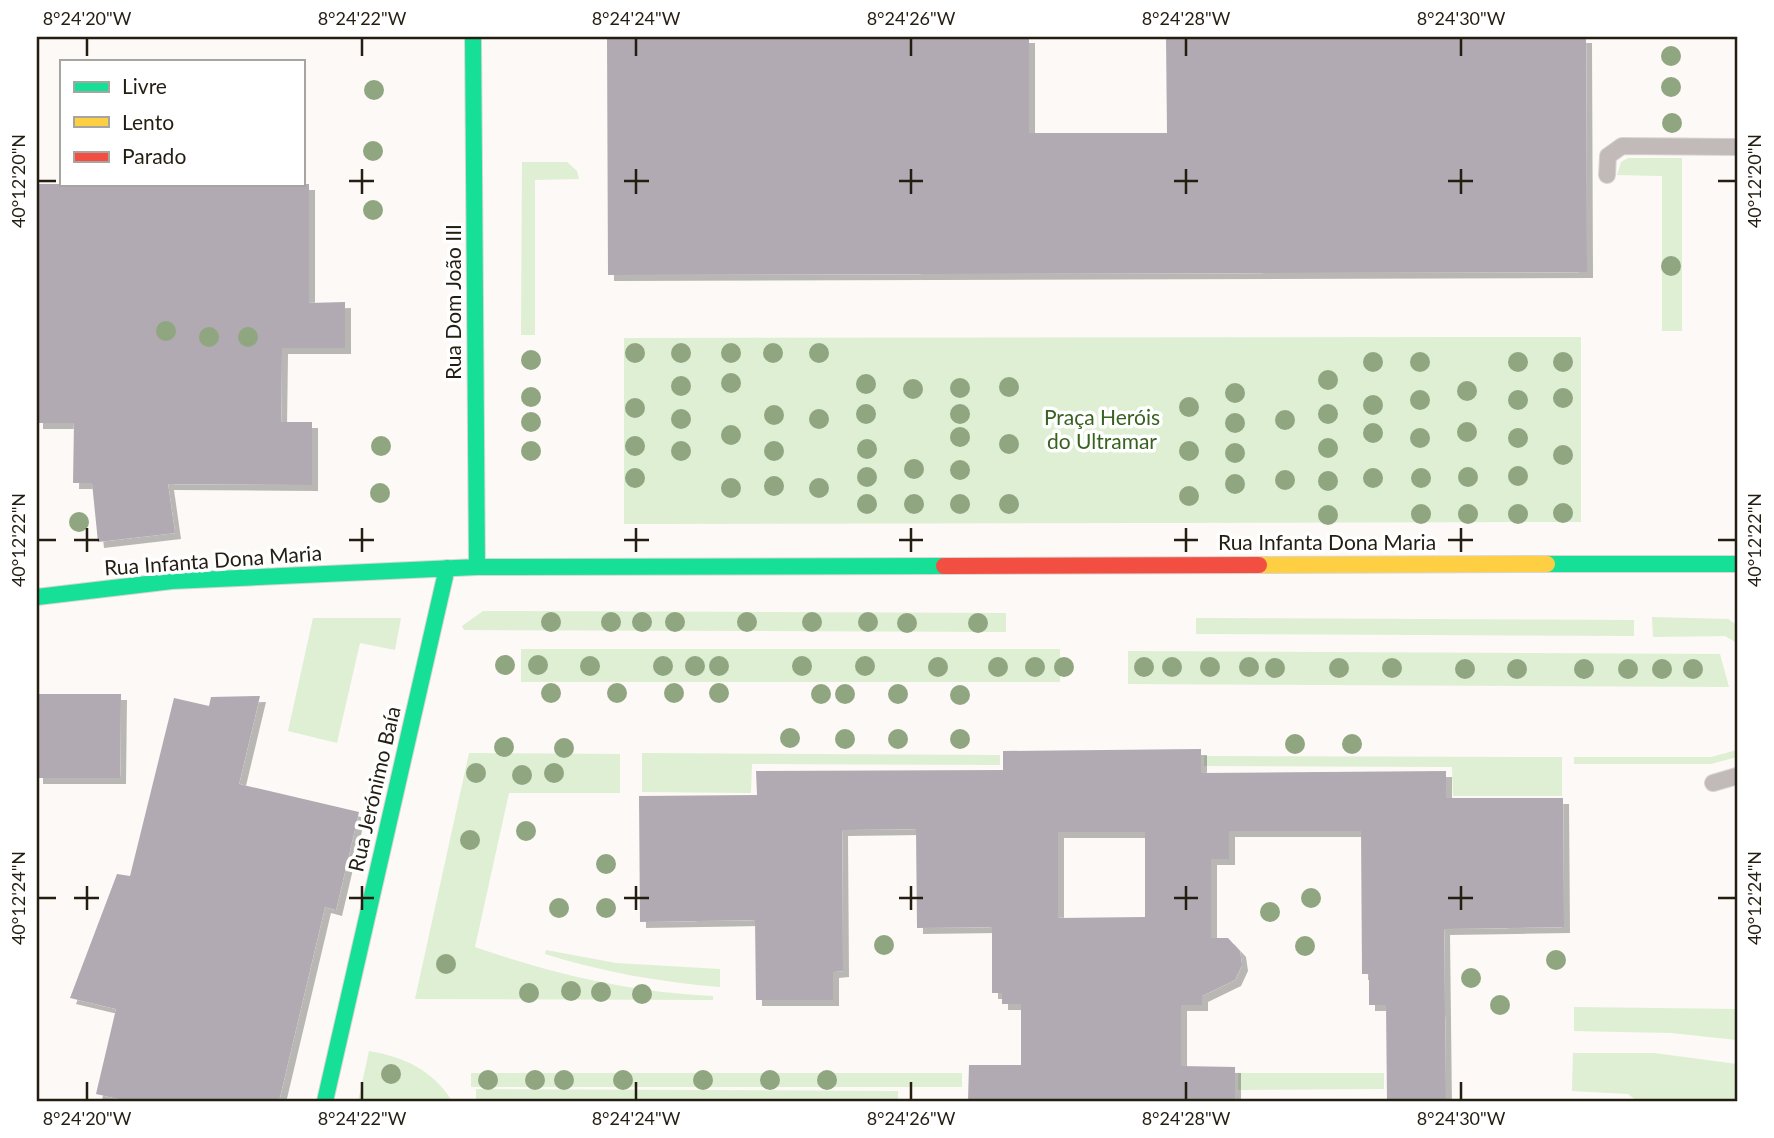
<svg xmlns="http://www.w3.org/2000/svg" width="1774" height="1138" font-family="Lato,sans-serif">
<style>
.green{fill:#deefd3}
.building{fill:#b1aab2;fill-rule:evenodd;filter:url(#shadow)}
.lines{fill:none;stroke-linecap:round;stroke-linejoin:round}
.lane-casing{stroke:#d9d6d2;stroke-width:18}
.fast-casing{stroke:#d9d6d2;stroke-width:18}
.slow-casing{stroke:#d9d6d2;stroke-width:18}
.jam-casing{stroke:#d9d6d2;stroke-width:18}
.lane{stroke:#c2bab8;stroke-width:16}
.fast{stroke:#16e098;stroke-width:16}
.slow{stroke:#ffcf43;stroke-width:16}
.jam{stroke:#f24e42;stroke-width:16}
.tree{fill:#90a680}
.ticks{fill:none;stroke:#241d12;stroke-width:2.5}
.labels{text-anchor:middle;stroke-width:7;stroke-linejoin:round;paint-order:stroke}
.street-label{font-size:21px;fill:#241d12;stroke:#fff}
.park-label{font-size:21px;fill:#38621f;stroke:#fff}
.neatline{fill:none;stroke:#241d12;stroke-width:2.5}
.ticks-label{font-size:18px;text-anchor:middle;fill:#241d12}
</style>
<defs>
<filter id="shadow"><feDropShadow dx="6" dy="6" stdDeviation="0" flood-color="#0004"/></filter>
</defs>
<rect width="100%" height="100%" fill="#fcf9f6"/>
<path class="green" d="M1628,158h54v173h-20v-155l-45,-1 4,-13z
M522,162h45l10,9 2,8 -44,1v155h-14z
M1581,337v185l-957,2v-186z
M483,611l523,2v19l-542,-2 -2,-4z
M1652,617l76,2 9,6v18l-12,-7 -72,1z
M313,618h88l-6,32 -35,-7 -23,100 -49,-12z
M1196,618l438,2v16l-438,-2z
M521,649h539v33h-539z
M1128,651l592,3 9,33 -601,-3z
M1737,750v7l-26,7h-137v-7h137z
M469,753l151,1v39h-111l-34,154c78,27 155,45 238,49v4l-298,-1z
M642,753l358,2v10l-248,-1 -1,29 -109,-1z
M1204,756l358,1v39h-109l-1,-29 -248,-1z
M546,950l70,13 104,6v18c-61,-5 -117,-15 -175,-33z
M1574,1007l163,2v31l-66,-7 -97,-2z
M369,1051c35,6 64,19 83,50h-94z
M1573,1053h81l83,11v37h-100l-9,-7 -56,-3z
M471,1073h491v14h-491z
M1238,1073h146v16l-146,1z
M476,1089l422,2v9l44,1h-466z"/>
<path class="building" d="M607,37h422v96h138l-1,-96h420l1,235 -979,3z
M37,184h272v119l36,-1v46h-63l-1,74h31v63l-144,-1 7,49 -77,9 -6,-59h-19l1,-60h-37z
M37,694h84l-1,84h-83z
M260,696l-21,88 120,28 -23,98 -11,-3 -46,194h-151l-32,-7 20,-85 -46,-11 47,-124 13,2 44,-178 35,8 2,-9z
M1201,749v24l245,-2v27h117l1,129 -120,2 2,172h-59l-1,-96h-17v-31h-7l-1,-143h-132v28h-18v79h17l12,13 2,14 -7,15 -33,16v9h-21v61l54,1v34h-267l1,-36h52v-61h-19v-11h-10v-66l-75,1 -1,-99 -74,1 1,141 -10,1v28h-77l-1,-80 -115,2 -1,-126 118,-1 -1,-24 247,-1v-19zM1058,832h87v85l-87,1z"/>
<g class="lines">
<defs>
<path id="lane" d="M1607,175l1,-19 14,-10 115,1
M1713,783l24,-7"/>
<path id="fast" d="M473,37l4,530
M1547,564h190
M37,597l135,-16 305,-14 467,-1
M325,1101l122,-533"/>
<path id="slow" d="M1259,565l288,-1"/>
<path id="jam" d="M944,566l315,-1"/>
</defs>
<use href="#lane" class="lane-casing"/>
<use href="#fast" class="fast-casing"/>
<use href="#slow" class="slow-casing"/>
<use href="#jam" class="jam-casing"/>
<use href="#lane" class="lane"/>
<use href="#fast" class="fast"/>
<use href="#slow" class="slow"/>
<use href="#jam" class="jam"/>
</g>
<g class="tree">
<circle cx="1671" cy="56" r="10"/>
<circle cx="1671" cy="87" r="10"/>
<circle cx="374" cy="90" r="10"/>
<circle cx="1672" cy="123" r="10"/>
<circle cx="373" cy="151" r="10"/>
<circle cx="373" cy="210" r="10"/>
<circle cx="1671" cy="266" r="10"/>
<circle cx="166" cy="331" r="10"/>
<circle cx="209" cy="337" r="10"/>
<circle cx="248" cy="337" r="10"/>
<circle cx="635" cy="353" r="10"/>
<circle cx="681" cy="353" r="10"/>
<circle cx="731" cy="353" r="10"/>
<circle cx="773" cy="353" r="10"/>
<circle cx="819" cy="353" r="10"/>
<circle cx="531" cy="360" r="10"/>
<circle cx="1373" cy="362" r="10"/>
<circle cx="1420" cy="362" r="10"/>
<circle cx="1518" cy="362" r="10"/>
<circle cx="1563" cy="362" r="10"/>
<circle cx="1328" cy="380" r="10"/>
<circle cx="731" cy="383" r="10"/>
<circle cx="866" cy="384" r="10"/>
<circle cx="681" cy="386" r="10"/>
<circle cx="1009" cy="387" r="10"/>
<circle cx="960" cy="388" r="10"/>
<circle cx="913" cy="389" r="10"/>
<circle cx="1467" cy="391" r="10"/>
<circle cx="1235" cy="393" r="10"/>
<circle cx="531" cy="397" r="10"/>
<circle cx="1563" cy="398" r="10"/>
<circle cx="1420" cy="400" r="10"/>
<circle cx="1518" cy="400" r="10"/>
<circle cx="1373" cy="405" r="10"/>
<circle cx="1189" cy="407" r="10"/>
<circle cx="635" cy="408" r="10"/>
<circle cx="866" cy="414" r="10"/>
<circle cx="960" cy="414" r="10"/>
<circle cx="1328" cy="414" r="10"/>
<circle cx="774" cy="415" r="10"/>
<circle cx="681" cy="419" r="10"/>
<circle cx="819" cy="419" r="10"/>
<circle cx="1285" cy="420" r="10"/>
<circle cx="531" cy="422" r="10"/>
<circle cx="1235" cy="423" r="10"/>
<circle cx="1467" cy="432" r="10"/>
<circle cx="1373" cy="433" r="10"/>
<circle cx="731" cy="435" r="10"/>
<circle cx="960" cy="437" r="10"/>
<circle cx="1420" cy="438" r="10"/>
<circle cx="1518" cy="438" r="10"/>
<circle cx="1009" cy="444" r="10"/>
<circle cx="381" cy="446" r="10"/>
<circle cx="635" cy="446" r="10"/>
<circle cx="1328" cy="448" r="10"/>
<circle cx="867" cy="449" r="10"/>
<circle cx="531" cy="451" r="10"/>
<circle cx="681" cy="451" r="10"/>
<circle cx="774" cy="451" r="10"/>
<circle cx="1189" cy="451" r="10"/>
<circle cx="1235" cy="453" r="10"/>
<circle cx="1563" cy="455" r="10"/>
<circle cx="914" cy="469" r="10"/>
<circle cx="960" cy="470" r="10"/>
<circle cx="1518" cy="476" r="10"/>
<circle cx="867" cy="477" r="10"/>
<circle cx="1468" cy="477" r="10"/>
<circle cx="635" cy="478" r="10"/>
<circle cx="1373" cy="478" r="10"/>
<circle cx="1421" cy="478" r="10"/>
<circle cx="1285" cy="480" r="10"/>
<circle cx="1328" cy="481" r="10"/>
<circle cx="1235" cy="484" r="10"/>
<circle cx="774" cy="486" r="10"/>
<circle cx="731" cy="488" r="10"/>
<circle cx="819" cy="488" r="10"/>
<circle cx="380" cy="493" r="10"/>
<circle cx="1189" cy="496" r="10"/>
<circle cx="867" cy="504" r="10"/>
<circle cx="914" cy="504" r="10"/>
<circle cx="960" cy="504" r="10"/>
<circle cx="1009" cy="504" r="10"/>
<circle cx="1563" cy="513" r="10"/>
<circle cx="1421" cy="514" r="10"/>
<circle cx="1468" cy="514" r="10"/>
<circle cx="1518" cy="514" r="10"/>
<circle cx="1328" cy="515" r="10"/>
<circle cx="79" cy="522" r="10"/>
<circle cx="551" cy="622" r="10"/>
<circle cx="611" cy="622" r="10"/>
<circle cx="642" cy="622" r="10"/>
<circle cx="675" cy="622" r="10"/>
<circle cx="747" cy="622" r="10"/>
<circle cx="812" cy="622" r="10"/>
<circle cx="868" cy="622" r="10"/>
<circle cx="907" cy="623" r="10"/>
<circle cx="978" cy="623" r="10"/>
<circle cx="505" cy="665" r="10"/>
<circle cx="538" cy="665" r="10"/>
<circle cx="590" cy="666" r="10"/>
<circle cx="663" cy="666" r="10"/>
<circle cx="695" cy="666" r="10"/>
<circle cx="719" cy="666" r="10"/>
<circle cx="802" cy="666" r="10"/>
<circle cx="865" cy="666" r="10"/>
<circle cx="938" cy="667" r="10"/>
<circle cx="998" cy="667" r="10"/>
<circle cx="1035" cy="667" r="10"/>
<circle cx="1064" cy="667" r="10"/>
<circle cx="1144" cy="667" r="10"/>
<circle cx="1172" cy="667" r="10"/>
<circle cx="1210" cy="667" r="10"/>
<circle cx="1249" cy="667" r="10"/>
<circle cx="1275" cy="668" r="10"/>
<circle cx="1339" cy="668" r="10"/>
<circle cx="1392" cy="668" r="10"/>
<circle cx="1465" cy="669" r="10"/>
<circle cx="1517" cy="669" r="10"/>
<circle cx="1584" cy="669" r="10"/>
<circle cx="1628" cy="669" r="10"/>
<circle cx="1662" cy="669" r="10"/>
<circle cx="1693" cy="669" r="10"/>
<circle cx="551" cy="693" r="10"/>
<circle cx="617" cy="693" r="10"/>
<circle cx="674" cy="693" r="10"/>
<circle cx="719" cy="693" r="10"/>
<circle cx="821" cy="694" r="10"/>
<circle cx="845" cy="694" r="10"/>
<circle cx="898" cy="694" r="10"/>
<circle cx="960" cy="695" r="10"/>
<circle cx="790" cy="738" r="10"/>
<circle cx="845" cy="739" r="10"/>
<circle cx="898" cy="739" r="10"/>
<circle cx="960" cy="739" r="10"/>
<circle cx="1295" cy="744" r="10"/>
<circle cx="1352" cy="744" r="10"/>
<circle cx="504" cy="747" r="10"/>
<circle cx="564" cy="748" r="10"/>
<circle cx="476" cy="773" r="10"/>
<circle cx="554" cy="773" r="10"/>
<circle cx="522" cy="775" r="10"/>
<circle cx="526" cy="831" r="10"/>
<circle cx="470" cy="840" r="10"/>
<circle cx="606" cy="864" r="10"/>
<circle cx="1311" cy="898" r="10"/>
<circle cx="559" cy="908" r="10"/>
<circle cx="606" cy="908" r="10"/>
<circle cx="1270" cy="912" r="10"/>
<circle cx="884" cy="945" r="10"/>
<circle cx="1305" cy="946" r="10"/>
<circle cx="1556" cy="960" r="10"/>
<circle cx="446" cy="964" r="10"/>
<circle cx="1471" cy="978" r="10"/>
<circle cx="571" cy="991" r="10"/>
<circle cx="601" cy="992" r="10"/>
<circle cx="529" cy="993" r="10"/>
<circle cx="642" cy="994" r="10"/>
<circle cx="1500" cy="1005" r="10"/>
<circle cx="391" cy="1074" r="10"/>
<circle cx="488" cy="1080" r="10"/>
<circle cx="535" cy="1080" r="10"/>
<circle cx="564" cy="1080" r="10"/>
<circle cx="623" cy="1080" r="10"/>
<circle cx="703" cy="1080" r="10"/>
<circle cx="770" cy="1080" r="10"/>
<circle cx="827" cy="1080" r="10"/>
</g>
<path class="ticks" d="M87,38v18M362,38v18M636,38v18M911,38v18M1186,38v18M1461,38v18M362,169v25M636,169v25M911,169v25M1186,169v25M1461,169v25M38,181h18M349,181h25M624,181h25M899,181h24M1174,181h24M1448,181h25M1718,181h18M87,528v24M362,528v24M636,528v24M911,528v24M1186,528v24M1461,528v24M38,540h18M74,540h25M349,540h25M624,540h25M899,540h24M1174,540h24M1448,540h25M1718,540h18M87,886v24M362,886v24M636,886v24M911,886v24M1186,886v24M1461,886v24M38,898h18M74,898h25M349,898h25M624,898h25M899,898h24M1174,898h24M1448,898h25M1718,898h18M87,1082v18M362,1082v18M636,1082v18M911,1082v18M1186,1082v18M1461,1082v18"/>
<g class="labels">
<g class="street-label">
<text transform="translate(454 302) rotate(-90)" y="7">Rua Dom João III</text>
<text x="1327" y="550">Rua Infanta Dona Maria</text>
<text transform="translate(213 561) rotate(-4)" y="7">Rua Infanta Dona Maria</text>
<text transform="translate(375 789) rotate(-77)" y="7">Rua Jerónimo Baía</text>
</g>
<g class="park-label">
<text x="1102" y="425">Praça Heróis<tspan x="1102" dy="24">do Ultramar</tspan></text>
</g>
</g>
<rect width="1774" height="1138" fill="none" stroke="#ffffff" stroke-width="77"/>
<rect x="60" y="60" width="245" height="126" fill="#ffffff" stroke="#a7a5a0" stroke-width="2"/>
<rect x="74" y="82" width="35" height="10" fill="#16e098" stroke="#a7a5a0" stroke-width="2"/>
<text x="122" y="94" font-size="21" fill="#241d12">Livre</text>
<rect x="74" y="117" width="35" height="10" fill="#ffcf43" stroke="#a7a5a0" stroke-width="2"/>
<text x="122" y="130" font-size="21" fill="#241d12">Lento</text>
<rect x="74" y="152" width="35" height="10" fill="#f24e42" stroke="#a7a5a0" stroke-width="2"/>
<text x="122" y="164" font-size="21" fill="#241d12">Parado</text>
<rect x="38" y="38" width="1698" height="1062" class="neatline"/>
<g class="ticks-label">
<text x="87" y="25">8°24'20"W</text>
<text x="362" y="25">8°24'22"W</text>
<text x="636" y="25">8°24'24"W</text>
<text x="911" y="25">8°24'26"W</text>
<text x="1186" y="25">8°24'28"W</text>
<text x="1461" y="25">8°24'30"W</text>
<text transform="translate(1755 181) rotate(-90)" y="6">40°12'20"N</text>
<text transform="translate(19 181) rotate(-90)" y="6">40°12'20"N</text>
<text transform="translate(1755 540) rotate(-90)" y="6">40°12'22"N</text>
<text transform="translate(19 540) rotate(-90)" y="6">40°12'22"N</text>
<text transform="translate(1755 898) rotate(-90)" y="6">40°12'24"N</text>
<text transform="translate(19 898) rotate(-90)" y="6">40°12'24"N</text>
<text x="87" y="1125">8°24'20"W</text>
<text x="362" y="1125">8°24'22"W</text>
<text x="636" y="1125">8°24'24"W</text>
<text x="911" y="1125">8°24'26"W</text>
<text x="1186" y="1125">8°24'28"W</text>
<text x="1461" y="1125">8°24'30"W</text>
</g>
</svg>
